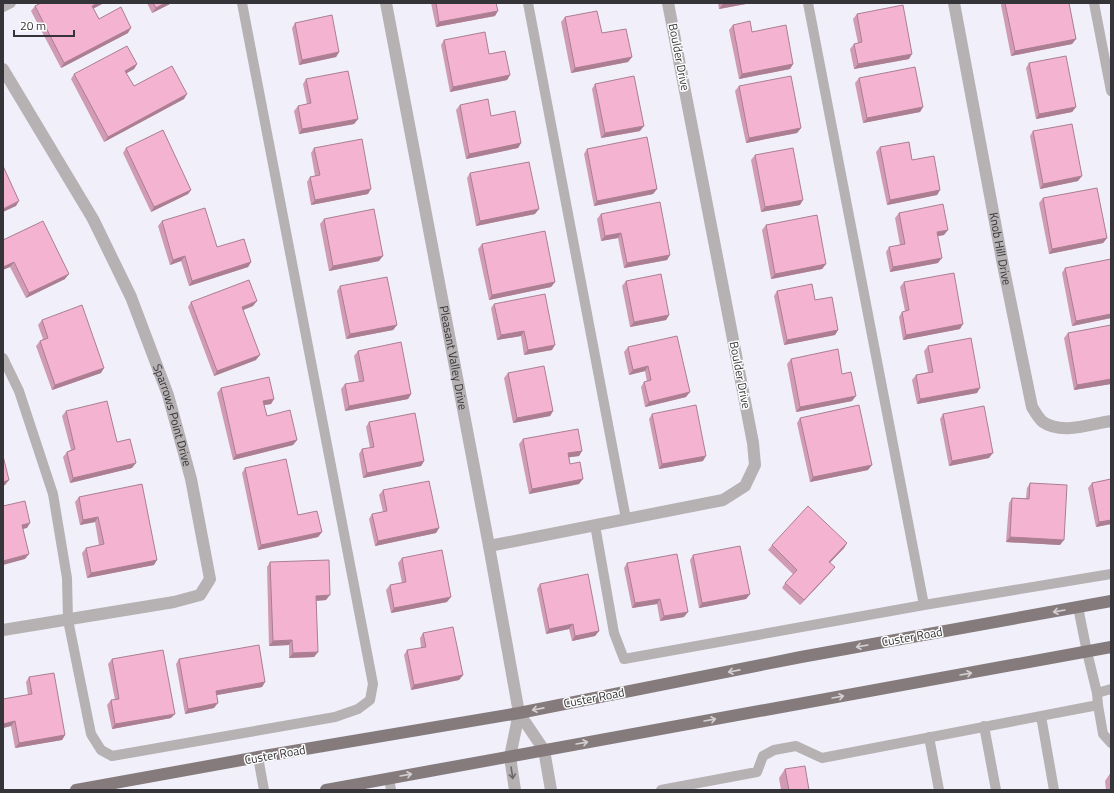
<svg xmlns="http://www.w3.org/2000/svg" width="1114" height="793" font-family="'Titillium Web',sans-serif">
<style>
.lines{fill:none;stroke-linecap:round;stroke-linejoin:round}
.service{stroke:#b6b1b2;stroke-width:10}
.minor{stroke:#b6b1b2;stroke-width:12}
.tertiary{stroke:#b6b1b2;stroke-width:12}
.primary{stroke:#857b7d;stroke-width:12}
.wall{fill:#d29bb4}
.shaded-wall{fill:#ab7e92}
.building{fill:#f4b4d1;stroke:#ab7e92}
.oneway{stroke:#d4d0d1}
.oneway2{stroke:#696769}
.labels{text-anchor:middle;stroke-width:3;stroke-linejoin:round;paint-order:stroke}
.street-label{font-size:12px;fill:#353539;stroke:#fefefe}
</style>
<rect width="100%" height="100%" fill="#f0effa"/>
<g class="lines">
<path class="service" d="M528,3l98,516
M808,3l116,602
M1094,3l17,88
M3,7l8,-4
M3,358l16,33 34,103 14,84 1,42 23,114 10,16 11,6 223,-39 23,-8 12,-9 3,-16 -131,-681
M595,525l19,108 10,26 300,-54 187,-31
M1097,693l14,-4
M1098,705l5,29 8,9
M1041,716l13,74
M984,726l12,64
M929,737l10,53
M258,757l6,33
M389,778l2,12
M661,790l96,-18 6,-16 11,-6 22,-4 26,12 276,-53 -1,-12 -10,-41 -9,-45"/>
<g class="minor">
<path id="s1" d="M386,3l103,543 30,167"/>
<path id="s2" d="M954,3l49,262 29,142c3,5 7,12 11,15 19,13 47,2 68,-1"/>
<path id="s3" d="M3,69l90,150 38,78 37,98 23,84 19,100 -10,16 -26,7 -171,28"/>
<path d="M489,546l234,-46 22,-14 10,-21 -2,-22 -85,-440"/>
</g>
<path class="tertiary" d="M519,713l25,37 7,40
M515,790l-5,-33 9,-44"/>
<path class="primary" d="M76,790l182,-33 261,-44 282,-56 310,-56
M326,790l785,-143"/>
</g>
<path class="wall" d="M41,3h63l-11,5 6,11 29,14 -67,35 -30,-57 4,-5z
M147,3h25l-20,10z
M431,3h65l-1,13 -59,11z
M718,3h33l-32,6z
M1002,3h67l7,36 -4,5 -61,12 -10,-51z
M857,14l52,45 -55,10 -4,-20 4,-5 4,-1 -5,-24z
M565,17l37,16 30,24 -4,5 -57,11 -10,-51z
M295,23l44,29 -3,5 -37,8 -7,-37z
M733,25l19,7 41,32 -3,5 -51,10 -10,-49z
M444,40l45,14 21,21 -3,5 -57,12 -9,-47z
M1029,63l47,44 -4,5 -36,7 -10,-51z
M137,64l-3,5 -8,4 8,13 50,13 -80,43 -33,-63 3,-5z
M859,78l64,29 -3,5 -57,11 -8,-40z
M306,79l52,40 -4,5 -55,10 -5,-23 4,-5 9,-2 -4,-20z
M595,84l45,47 -39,7 -9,-49z
M739,86l62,42 -4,5 -51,10 -11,-52z
M460,105l31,11 30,27 -3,5 -52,11 -10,-49z
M1033,131l45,50 -38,8 -10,-53z
M880,147l32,13 28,30 -3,5 -50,10 -11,-53z
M126,148l65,42 -3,4 -37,18 -28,-59z
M314,148l54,46 -57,11 -4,-23 3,-5 5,-1 -4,-23z
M587,149l70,40 -4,5 -59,12 -10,-52z
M755,155l45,50 -39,7 -10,-52z
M470,173l65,41 -59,12 -9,-48z
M1043,198l64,40 -4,5 -54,11 -10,-51z
M899,213l45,22 -6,1v27l-48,9 -4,-20 3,-5 11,-2 -5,-27z
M601,214l69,41 -3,5 -43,8 -6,-30 -17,3 -4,-22z
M324,219l55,42 -50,10 -9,-47z
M162,221l55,26 34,15 -3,5 -59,19 -8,-25 -11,4 -12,-39z
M766,225l60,39 -4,5 -51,10 -9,-49z
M3,240l62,39 -39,19 -16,-31z
M482,244l73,38 -4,5 -62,13 -11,-51z
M1065,268l46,50 -39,8 -10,-53z
M626,281l43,34 -3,5 -36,7 -8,-41z
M904,282l56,47 -57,11 -4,-23 3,-5 3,-1 -5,-24z
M340,286l57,39 -4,5 -47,9 -9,-48z
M777,291l38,9 23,30 -3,5 -51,10 -10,-49z
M191,302l62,4 -10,4 13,50 -42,16 -26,-69z
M494,304l58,46 -28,5 -3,-19 -24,4 -6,-32z
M42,320l59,53 -49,17 -16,-44 4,-5 3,-2 -5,-14z
M1068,333l43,51 -37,6 -10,-52z
M928,346l49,47 -60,11 -5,-24 4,-5 12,-3 -4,-21z
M628,347l58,50 -41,10 -4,-20 3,-5h3l-2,-11 -16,4 -5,-23z
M358,351l53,43 -3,5 -63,12 -4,-22 4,-5 14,-2 -5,-26z
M791,359l61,42 -56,11 -9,-48z
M508,373l45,38 -3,5 -37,7 -9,-45z
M221,388l53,11 -3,5 -7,1 3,11 30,24 -4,5 -60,15 -16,-67z
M66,411l51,31 15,26 -62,15 -7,-26 4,-5 4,-2 -9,-34z
M652,414l51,47 -44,8 -10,-50z
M943,414l46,44 -40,8 -9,-47z
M800,418l68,52 -58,12 -13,-59z
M369,422l55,39 -3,5 -58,12 -4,-24 3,-5 8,-1 -4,-21z
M523,439l59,12 -3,5 -10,1 1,7 9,20 -50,10 -10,-50z
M245,468l53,47 24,17 -4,5 -60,13 -16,-77z
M1111,479v45l-15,3 -8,-39 4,-5z
M1030,483l30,62 -54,-3 3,-39 3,-5h14l1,-10z
M383,490l56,38 -3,5 -61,13 -6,-27 3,-5 11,-2 -4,-17z
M79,497l75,68 -67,13 -5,-25 4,-5 13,-3 -4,-23 -15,3 -5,-23z
M847,543l-3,5 -14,14 1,10 -31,33 -18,-17 3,-5 8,-9 -25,-24 4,-5z
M693,555l57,39 -4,5 -47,9 -9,-48z
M402,558l45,44 -56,11 -5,-23 4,-5 12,-2 -4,-20z
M270,562l56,38 -10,1 2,51 -4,5 -25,1v-13l-20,1 -2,-79z
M627,563l57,54 -24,4 -3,-17 -25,4 -8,-40z
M540,584l59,47 -4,5 -23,5 -3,-12 -23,5 -9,-45z
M423,633l40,42 -4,5 -48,10 -7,-35 3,-5 14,-2 -1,-10z
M112,659l59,59 -59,11 -5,-24 4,-5h4l-7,-36z
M179,659l86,23 -3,5 -46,8 -2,13 -29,6 -9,-50z
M29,677l36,58 -3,5 -47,8 -4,-22 -8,2v-29l25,-4 -2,-13z
M785,769l24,21h-28l-2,-12z
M1111,772v18h-5l-1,-9z"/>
<path class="shaded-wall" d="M98,3h6l-15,8 3,-5z
M165,3h7l-20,10 4,-5z
M730,3h21l-32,6 4,-5z
M498,11l-3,5 -59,11 3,-5z
M131,28l-3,5 -67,35 3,-5z
M1076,39l-4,5 -61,12 4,-5z
M339,52l-3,5 -37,8 3,-5z
M912,54l-3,5 -55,10 4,-5z
M632,57l-4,5 -57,11 4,-5z
M137,64l-3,5 -12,7 3,-5z
M793,64l-3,5 -51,10 3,-5z
M510,75l-3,5 -57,12 3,-5z
M187,94l-3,5 -80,43 4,-5z
M923,107l-3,5 -57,11 4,-5z
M1076,107l-4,5 -36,7 3,-5z
M358,119l-4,5 -55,10 3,-5z
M644,126l-4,5 -39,7 4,-5z
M801,128l-4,5 -51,10 3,-5z
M521,143l-3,5 -52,11 3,-5z
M1082,176l-4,5 -38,8 3,-5z
M371,189l-3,5 -57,11 4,-5z
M657,189l-4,5 -59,12 3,-5z
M191,190l-3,4 -37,18 3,-5z
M940,190l-3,5 -50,10 3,-5z
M803,200l-3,5 -39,7 4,-5z
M19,201l-3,5 -13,6v-3z
M539,209l-4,5 -59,12 4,-5z
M948,230l-4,5 -11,2 4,-5z
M621,233l-3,5 -17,3 4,-5z
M1107,238l-4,5 -54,11 3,-5z
M670,255l-3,5 -43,8 3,-5z
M185,256l-4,5 -11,4 3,-5z
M383,256l-4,5 -50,10 4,-5z
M942,258l-4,5 -48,9 3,-5z
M14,262l-4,5 -7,3v-3z
M251,262l-3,5 -59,19 3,-5z
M826,264l-4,5 -51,10 4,-5z
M69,274l-4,5 -39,19 3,-5z
M555,282l-4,5 -62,13 3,-5z
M257,301l-4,5 -15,6 4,-5z
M1111,314v4l-39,8 4,-5z
M669,315l-3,5 -36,7 4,-5z
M963,324l-3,5 -57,11 3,-5z
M397,325l-4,5 -47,9 4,-5z
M838,330l-3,5 -51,10 3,-5z
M524,331l-3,5 -24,4 4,-5z
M555,345l-3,5 -28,5 4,-5z
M260,355l-4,5 -42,16 3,-5z
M648,366l-3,5 -16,4 4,-5z
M104,368l-3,5 -49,17 3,-5z
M1111,379v5l-37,6 3,-5z
M980,388l-3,5 -60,11 3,-5z
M690,392l-4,5 -41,10 4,-5z
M411,394l-3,5 -63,12 4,-5z
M856,396l-4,5 -56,11 4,-5z
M274,399l-3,5 -12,2 4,-5z
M553,411l-3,5 -37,7 4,-5z
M297,440l-4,5 -60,15 3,-5z
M582,451l-3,5 -15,2 4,-5z
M993,453l-4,5 -40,8 3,-5z
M706,456l-3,5 -44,8 3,-5z
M424,461l-3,5 -58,12 4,-5z
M136,463l-4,5 -62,15 3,-5z
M872,465l-4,5 -58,12 3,-5z
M583,479l-4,5 -50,10 3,-5z
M9,480l-4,5 -2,1v-4z
M98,517l-3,5 -15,3 3,-5z
M1111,520v4l-15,3 3,-5z
M30,523l-3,5 -8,2 3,-5z
M439,528l-3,5 -61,13 3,-5z
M322,532l-4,5 -60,13 3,-5z
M1010,537l54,3 -4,5 -54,-3z
M847,543l-3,5 -18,19 3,-5z
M29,554l-4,5 -22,6v-4z
M157,560l-3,5 -67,13 4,-5z
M835,567l-4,5 -31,33 4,-5z
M750,594l-4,5 -47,9 3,-5z
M330,595l-4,5 -13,1 3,-5z
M451,597l-4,5 -56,11 3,-5z
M660,599l-3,5 -25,4 3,-5z
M688,612l-4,5 -24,4 4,-5z
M573,624l-4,5 -23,5 3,-5z
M599,631l-4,5 -23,5 3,-5z
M292,640l-3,5 -20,1 4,-5z
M318,652l-4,5 -25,1 4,-5z
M463,675l-4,5 -48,10 3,-5z
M265,682l-3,5 -50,9 4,-5z
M218,703l-4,5 -29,6 3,-5z
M175,714l-4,4 -59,11 3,-5z
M15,721l-4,5 -8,2v-4z
M65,735l-3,5 -47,8 4,-5z"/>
<path class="building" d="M41,3h57l-6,3 7,13 22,-12 10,21 -67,35 -29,-57z
M153,3h12l-9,5z
M436,3h60l2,8 -59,11z
M723,3h7l-7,1z
M1005,3h64l7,36 -61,12z
M903,5l9,49 -54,10 -4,-20 8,-2 -5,-28z
M597,11l5,22 24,-4 6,28 -57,11 -10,-51z
M332,15l7,37 -37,8 -7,-37z
M750,21l2,11 34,-7 7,39 -51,10 -9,-49z
M485,32l4,22 16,-3 5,24 -57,12 -9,-47z
M127,46l10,18 -12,7 9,15 38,-20 15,28 -79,43 -34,-63z
M1066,56l10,51 -37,7 -10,-51z
M915,67l8,40 -56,11 -8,-40z
M348,71l10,48 -56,10 -4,-23 13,-3 -5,-24z
M634,76l10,50 -39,7 -10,-49z
M791,76l10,52 -52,10 -10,-52z
M488,99l3,17 24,-5 6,32 -52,11 -9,-49z
M1072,124l10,52 -39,8 -10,-53z
M163,130l28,60 -37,17 -28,-59z
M647,137l10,52 -60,12 -10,-52z
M362,139l9,50 -56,11 -5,-23 10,-2 -6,-27z
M909,142l3,18 22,-4 6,34 -50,10 -10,-53z
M793,148l10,52 -38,7 -10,-52z
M529,162l10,47 -59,12 -10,-48z
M3,166l16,35 -16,8z
M1097,188l10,50 -55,11 -9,-51z
M660,202l10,53 -43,8 -6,-30 -16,3 -4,-22z
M943,204l5,26 -11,2 5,26 -49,9 -4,-20 16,-3 -6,-31z
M205,208l12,39 27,-8 7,23 -59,19 -7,-25 -12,4 -11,-39z
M374,209l9,47 -50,10 -9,-47z
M817,215l9,49 -51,10 -9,-49z
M43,221l26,53 -40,19 -15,-31 -11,5v-27z
M545,231l10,51 -63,13 -10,-51z
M1111,259v55l-35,7 -11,-53z
M954,273l9,51 -57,11 -4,-23 7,-2 -5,-28z
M661,274l8,41 -35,7 -8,-41z
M387,277l10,48 -47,9 -10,-48z
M249,280l8,21 -15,6 18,48 -43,16 -26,-69z
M812,284l3,16 17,-3 6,33 -51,10 -10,-49z
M545,294l10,51 -27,5 -4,-19 -23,4 -7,-31z
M82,305l22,63 -49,17 -15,-44 8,-3 -6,-18z
M1111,325v54l-34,6 -9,-52z
M677,336l13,56 -41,10 -5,-20 7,-2 -3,-14 -15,4 -5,-23z
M971,338l9,50 -60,11 -4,-24 17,-3 -5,-26z
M401,342l10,52 -62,12 -4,-22 19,-3 -6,-30z
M838,349l4,25 9,-2 5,24 -56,11 -9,-48z
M544,366l9,45 -36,7 -9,-45z
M269,377l5,22 -11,2 4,15 23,-6 7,30 -61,15 -15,-67z
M107,401l10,41 13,-3 6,24 -63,15 -6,-26 8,-3 -9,-38z
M696,405l10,51 -44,8 -10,-50z
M859,405l13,60 -59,12 -13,-59z
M984,406l9,47 -41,8 -9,-47z
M415,413l9,48 -57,12 -5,-24 12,-2 -5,-25z
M578,429l4,22 -14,2 2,11 10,-2 3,17 -51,10 -9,-50z
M3,456l6,24 -6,2z
M286,459l12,56 19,-4 5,21 -61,13 -16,-77z
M1111,479v41l-12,2 -7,-39z
M429,481l10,47 -61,13 -6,-27 15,-3 -4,-21z
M1030,483l37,2 -3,55 -54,-3 2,-39 17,1z
M142,484l15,76 -66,13 -5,-25 18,-4 -6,-27 -15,3 -4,-23z
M25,501l5,22 -8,2 7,29 -26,7v-55z
M808,506l39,37 -18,19 6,5 -31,33 -19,-17 12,-13 -25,-25z
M740,546l10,48 -48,9 -9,-48z
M442,550l9,47 -57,11 -4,-23 16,-3 -4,-24z
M677,554l11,58 -24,4 -4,-17 -25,4 -8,-40z
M329,560l1,35 -14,1 2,56 -25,1 -1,-13 -19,1 -3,-79z
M588,574l11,57 -24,5 -2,-12 -24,5 -9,-45z
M453,627l10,48 -49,10 -7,-35 19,-3 -3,-14z
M259,645l6,37 -49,9 2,12 -30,6 -9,-50z
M163,650l12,64 -60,10 -4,-24 8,-1 -7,-40z
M54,673l11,62 -46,8 -4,-22 -12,3v-25l29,-5 -3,-17z
M805,766l4,24h-20l-4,-21z"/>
<defs><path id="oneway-shaft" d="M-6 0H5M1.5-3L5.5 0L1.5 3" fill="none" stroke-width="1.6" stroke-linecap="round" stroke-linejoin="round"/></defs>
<g class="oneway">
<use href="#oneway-shaft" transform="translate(1059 611) rotate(170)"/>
<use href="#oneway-shaft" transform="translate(862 646) rotate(170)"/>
<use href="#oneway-shaft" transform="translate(734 671) rotate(169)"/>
<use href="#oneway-shaft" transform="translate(966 674) rotate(-10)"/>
<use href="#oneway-shaft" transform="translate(838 697) rotate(-10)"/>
<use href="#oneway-shaft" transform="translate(538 709) rotate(169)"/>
<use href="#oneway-shaft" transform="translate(710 720) rotate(-10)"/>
<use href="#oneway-shaft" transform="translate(582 743) rotate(-10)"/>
<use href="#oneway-shaft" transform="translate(406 775) rotate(-10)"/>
</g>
<use class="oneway2" href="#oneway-shaft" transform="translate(512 773) rotate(81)"/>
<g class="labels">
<g class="street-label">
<text transform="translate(679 57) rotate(79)" y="4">Boulder Drive</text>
<text dy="4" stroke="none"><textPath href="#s2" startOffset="250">Knob Hill Drive</textPath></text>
<text dy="4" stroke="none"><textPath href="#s1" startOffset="361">Pleasant Valley Drive</textPath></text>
<text transform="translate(740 375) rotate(79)" y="4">Boulder Drive</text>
<text dy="4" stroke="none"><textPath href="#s3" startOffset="387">Sparrows Point Drive</textPath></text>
<text transform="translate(912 637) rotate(-10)" y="4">Custer Road</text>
<text transform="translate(594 698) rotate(-11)" y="4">Custer Road</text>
<text transform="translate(275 755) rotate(-10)" y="4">Custer Road</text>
</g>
</g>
<rect width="1114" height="793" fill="none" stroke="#353539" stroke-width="8"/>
<path d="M14 30v6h60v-6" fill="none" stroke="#353539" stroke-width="2"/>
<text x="20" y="30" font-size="12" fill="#353539" stroke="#fefefe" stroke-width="3" paint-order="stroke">20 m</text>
</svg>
